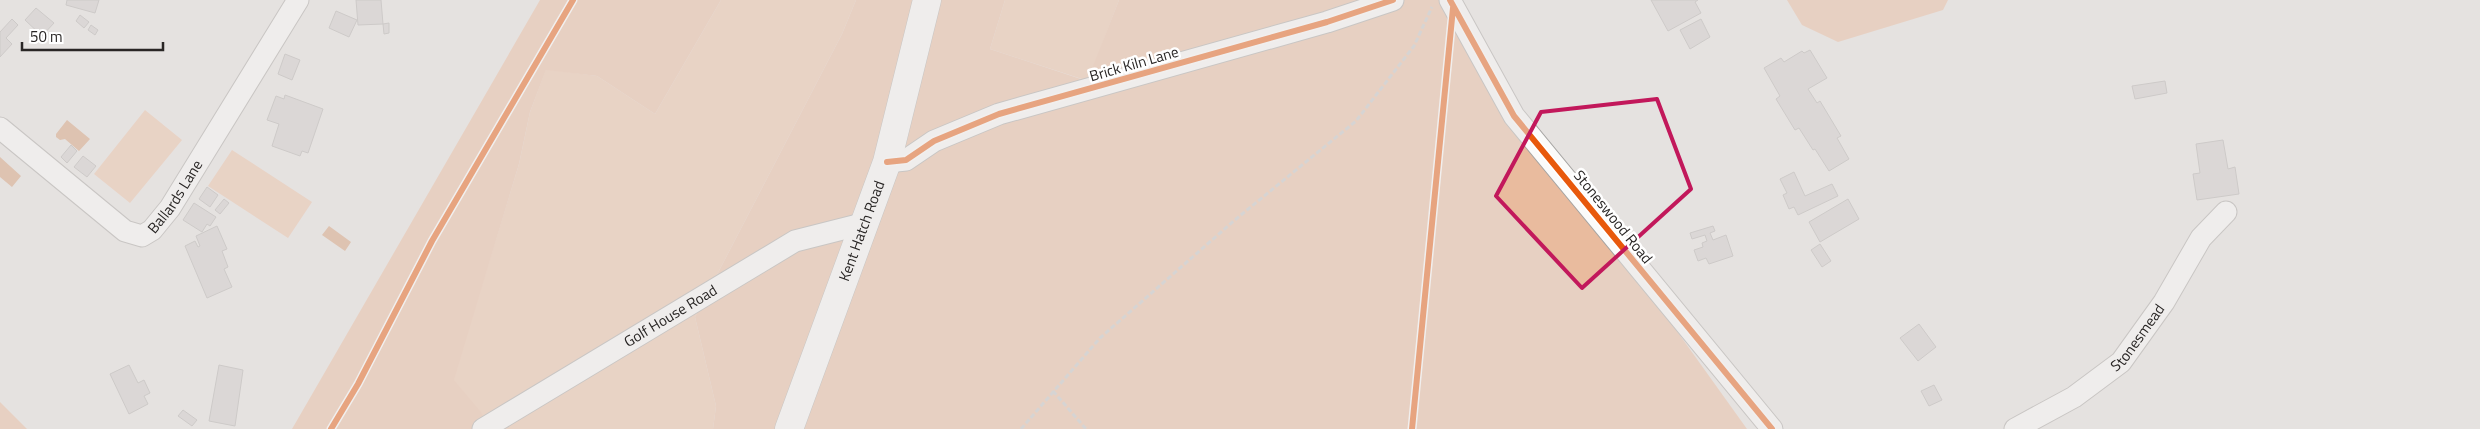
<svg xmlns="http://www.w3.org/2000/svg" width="2480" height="429" font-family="'Titillium Web',sans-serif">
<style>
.green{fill:#ecc0a5}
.forest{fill:#e9bb9e}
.water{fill:#d49d78}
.building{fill:#cecbca;stroke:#b0adac}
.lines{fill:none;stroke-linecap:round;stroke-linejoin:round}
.minor-casing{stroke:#a6a4a2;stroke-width:23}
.secondary-casing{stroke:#a6a4a2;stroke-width:29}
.path{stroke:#c4c3c3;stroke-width:3;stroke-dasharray:5 2.5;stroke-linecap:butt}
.minor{stroke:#fbfbfa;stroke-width:21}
.secondary{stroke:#fbfbfa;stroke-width:28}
.cycleway-casing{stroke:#fff;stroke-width:9}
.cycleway{stroke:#e8590c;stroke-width:6}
.marked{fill:none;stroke:#c2185b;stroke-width:4;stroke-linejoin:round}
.labels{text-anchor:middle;stroke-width:5;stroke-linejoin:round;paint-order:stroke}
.street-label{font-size:15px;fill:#292625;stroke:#fff}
</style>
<rect width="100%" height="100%" fill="#e5e2e0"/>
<path class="green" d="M721,0h135l-14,34 -147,283 21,89 -3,23h-224l-36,-49 66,-216 11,-52 16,-43 51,7 58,38z
M1005,0h114l-31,81 -98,-32z
M145,110l37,30 -52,63 -36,-29z
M232,150l80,52 -24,36 -80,-52z"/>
<path class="forest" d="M540,0h181l-66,114 -58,-38 -51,-6 -16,42 -11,52 -65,216 27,32 8,17h-197z
M856,0h149l-15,49 97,32 32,-81h330l-7,3 305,426h-1034l3,-23 -21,-89 147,-283z
M1787,0h161l-5,10 -105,32 -36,-17z
M0,402l27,27h-27z"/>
<path class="water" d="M67,120l23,19 -11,12 -14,-12 -5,1 -4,-3v-3z
M0,157l21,19 -9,11 -12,-10z
M329,226l22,16 -6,9 -23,-16z"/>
<path class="building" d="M67,0h32l-4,13 -29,-8z
M356,0h25l2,24 -25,1z
M1651,0h47l-3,2 6,11 -33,18z
M36,8l18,15 -12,13 -17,-16z
M336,11l21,9 -8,17 -20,-9z
M80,15l9,7 -5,6 -8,-7z
M12,19l6,6 -12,13 6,6 -12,13v-25z
M1701,19l9,18 -20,12 -10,-19z
M389,23v10l-5,1 -1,-10z
M91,25l7,5 -3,5 -7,-5z
M1810,50l17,28 -19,11 9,14 3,-2 21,35 -4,2 12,21 -20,12 -14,-22 -2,1 -14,-22 -4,2 -19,-31 4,-3 -16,-28 17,-10 3,4 18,-11 2,2z
M285,54l15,6 -8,20 -14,-6z
M2165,81l2,12 -32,6 -3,-13z
M285,95l38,14 -15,44 -6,-2 -2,5 -28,-10 7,-22 -12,-4 9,-24 8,3z
M2223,140l5,29 7,-2 4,27 -42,6 -4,-26 7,-1 -4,-29z
M71,145l6,6 -10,12 -6,-6z
M83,156l13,10 -9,11 -13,-10z
M1794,172l11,24 27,-12 6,12 -40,19 -4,-8 -5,2 -6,-14 4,-2 -7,-14z
M207,187l11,8 -8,12 -11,-8z
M224,199l5,4 -9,11 -5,-4z
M1848,199l11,20 -39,23 -11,-20z
M194,203l22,14 -6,9 -3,-2 -5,8 -19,-12z
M217,226l10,23 -5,2 6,16 -4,2 8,18 -25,11 -22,-52 10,-5 3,6 2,-1 -4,-10z
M1713,226l2,5 -5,2 3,7 13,-5 7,21 -24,8 -3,-6 -8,3 -4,-11 9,-3 -1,-4 5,-2 -2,-6 -13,4 -2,-6z
M1820,244l11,17 -9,6 -11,-17z
M1919,324l17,23 -18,14 -18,-23z
M129,365l9,18 6,-3 6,13 -6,3 4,8 -19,10 -19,-40z
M219,365l24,5 -8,56 -26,-5z
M1934,385l8,15 -13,6 -8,-15z
M183,410l14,10 -5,6 -14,-10z"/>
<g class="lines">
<defs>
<g id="minor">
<path d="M1450,0l64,116 258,313"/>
<path id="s1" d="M0,128l125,103 17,5 10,-6 18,-22 128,-208"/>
<path d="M887,162l19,-2 28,-19 65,-27 328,-92 66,-22"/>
<path id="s2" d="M483,429l312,-188 71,-18"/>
<path id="s3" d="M2015,429l59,-32 47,-35 43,-60 37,-64 25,-26"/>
</g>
<g id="secondary">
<path id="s4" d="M789,429l98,-267 40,-162"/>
</g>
</defs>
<use href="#minor" class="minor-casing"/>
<use href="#secondary" class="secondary-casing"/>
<path class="path" d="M1053,391l33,38
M1021,429l79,-91 136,-119 120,-98 58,-75 18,-39"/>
<use href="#minor" class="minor"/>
<use href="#secondary" class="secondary"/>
<defs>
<path id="cycleway" d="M1450,0l64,116 258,313
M887,162l19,-2 28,-19 65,-27 328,-92 66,-22
M331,429l27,-45 74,-143 141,-241
M1412,429l41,-421"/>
</defs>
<use href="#cycleway" class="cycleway-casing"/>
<use href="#cycleway" class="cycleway"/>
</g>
<path d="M0 0H2480V429H0ZM1657,99l34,90 -109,99 -86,-92 45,-84z" fill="#e5e2e0" fill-opacity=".55" fill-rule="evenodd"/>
<path class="marked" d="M1657,99l34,90 -109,99 -86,-92 45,-84z"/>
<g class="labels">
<g class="street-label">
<text transform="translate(1134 64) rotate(-16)" y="5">Brick Kiln Lane</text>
<text dy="5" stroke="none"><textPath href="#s1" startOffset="232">Ballards Lane</textPath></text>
<text transform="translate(1613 217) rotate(51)" y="5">Stoneswood Road</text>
<text dy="5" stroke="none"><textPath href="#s4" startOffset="211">Kent Hatch Road</textPath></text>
<text dy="5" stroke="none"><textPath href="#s2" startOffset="219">Golf House Road</textPath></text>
<text dy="5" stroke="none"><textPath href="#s3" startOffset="155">Stonesmead</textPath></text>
</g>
</g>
<path d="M22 42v8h141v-8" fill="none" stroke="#292625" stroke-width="2.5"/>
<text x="30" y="42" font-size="15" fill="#292625" stroke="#ffffff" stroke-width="4" paint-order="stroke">50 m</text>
</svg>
